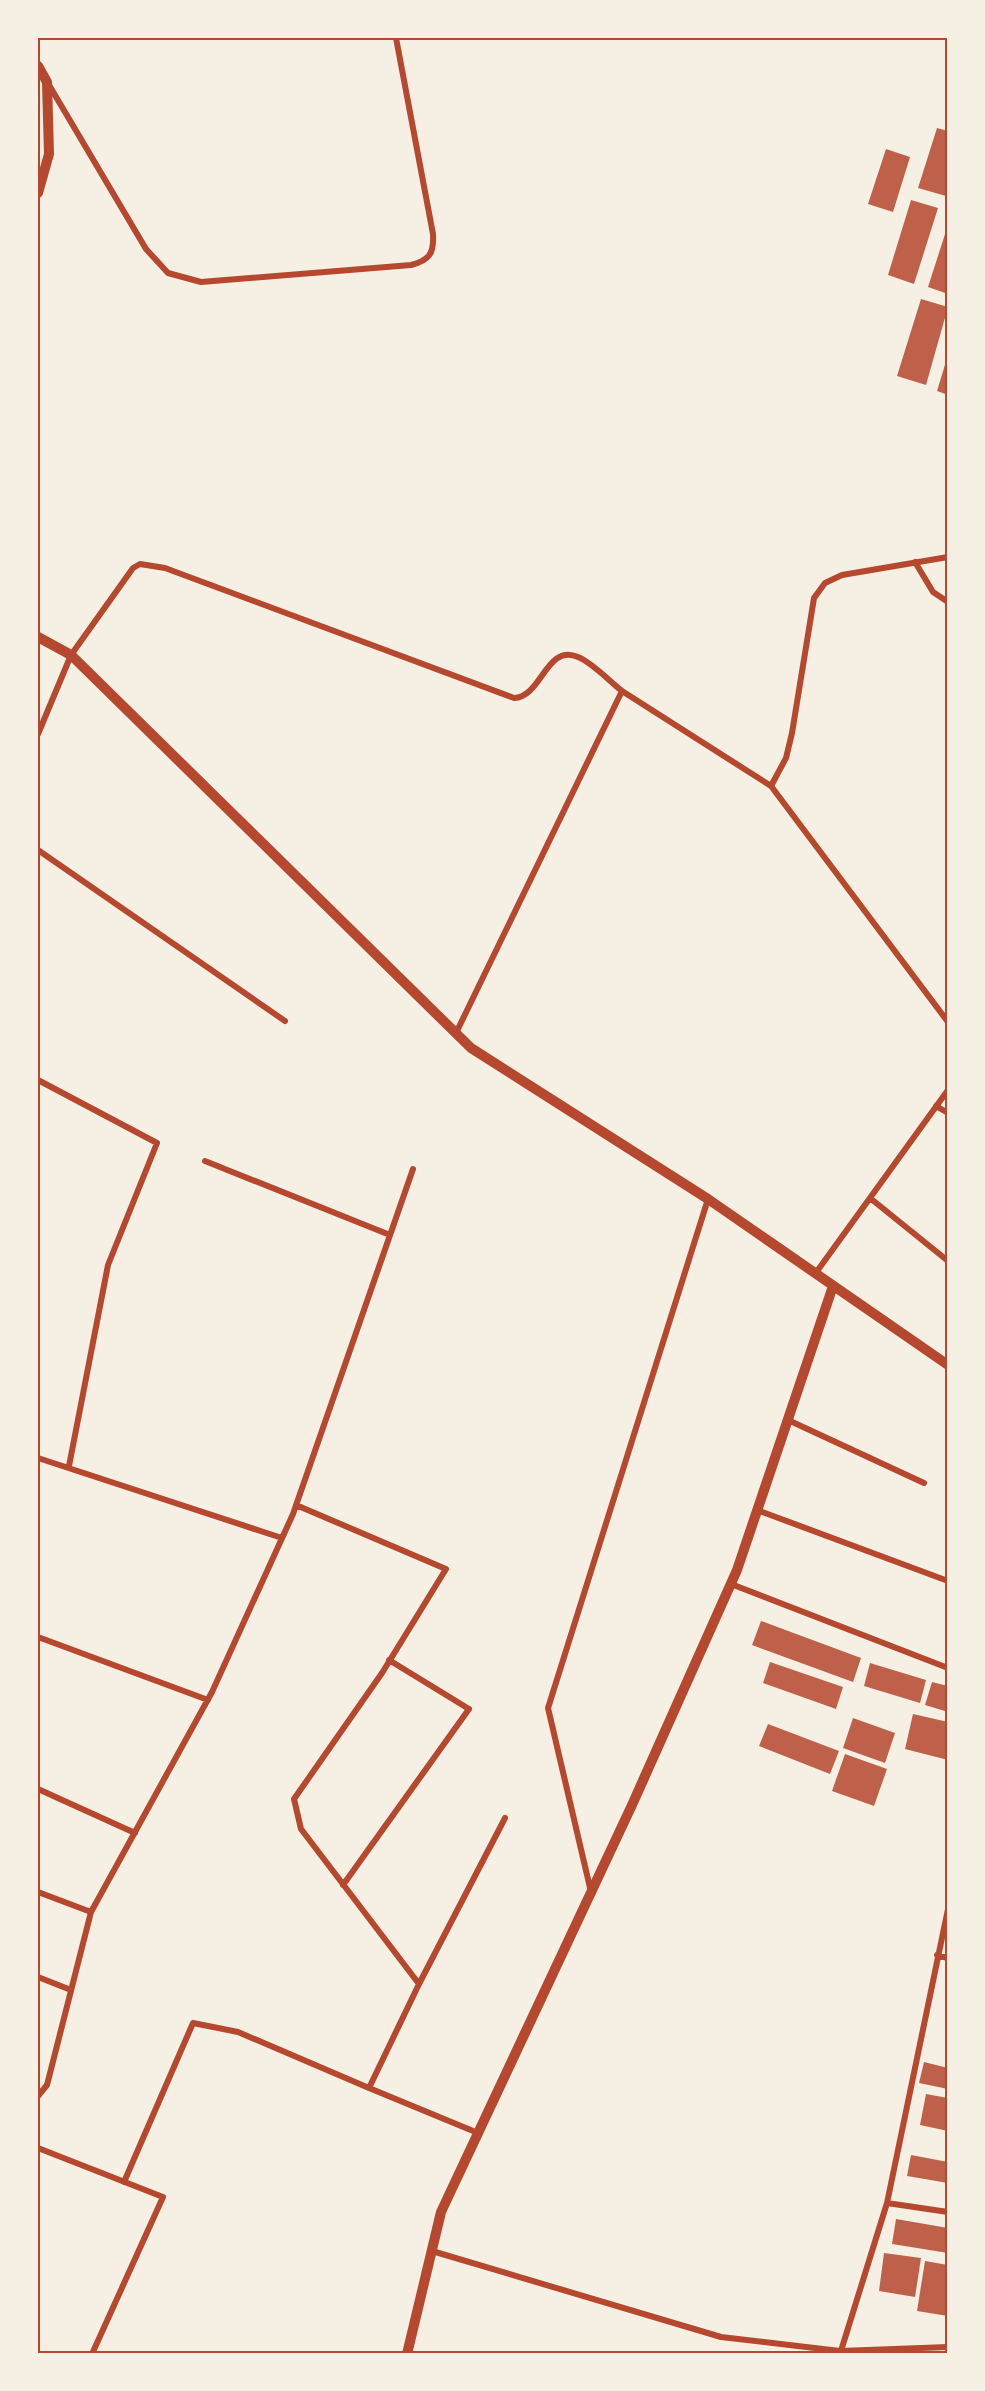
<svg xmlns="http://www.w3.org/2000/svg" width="985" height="2391" font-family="'DM Sans',sans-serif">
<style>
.building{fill:#bf614a}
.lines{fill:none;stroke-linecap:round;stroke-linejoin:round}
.minor{stroke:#b5482f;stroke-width:6}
.tertiary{stroke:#b5482f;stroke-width:10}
.neatline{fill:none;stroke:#b5482f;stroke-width:2}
</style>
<rect width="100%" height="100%" fill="#f6efe4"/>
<path class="building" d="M937,128l11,3 -2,65 -28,-8z
M886,149l24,8 -17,55 -25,-8z
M911,200l27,8 -24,76 -26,-9z
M947,228h1v66l-20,-7z
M921,299l27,8 -22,78 -29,-9z
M947,358h1v37l-11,-4z
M761,1621l100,37 -8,24 -101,-37z
M770,1662l73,25 -7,22 -73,-26z
M870,1663l56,17 -6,23 -56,-17z
M932,1682l16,4v26l-23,-7z
M913,1714l35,8v38l-43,-11z
M853,1718l42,15 -10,30 -42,-15z
M768,1724l71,27 -9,23 -71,-28z
M845,1754l42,15 -13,37 -42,-15z
M924,2062l24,6v21l-29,-6z
M926,2094l22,4v33l-28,-6z
M911,2155l37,7v21l-41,-7z
M896,2219l52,9v25l-56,-9z
M884,2253l37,5 -6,39 -36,-6z
M925,2261l23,4v51l-31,-5z"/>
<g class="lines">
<path class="minor" d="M49,85l97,164 22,24 33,9 210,-17c19,-5 23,-12 22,-31l-37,-196
M915,562l18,30 15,10
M38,734l33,-79 62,-87 7,-4 25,4 349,130c28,-1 32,-55 64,-41 15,6 31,24 44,34
M771,786l15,-28 6,-25 22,-135 11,-15 17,-8 106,-18
M38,850l247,171
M456,1033l166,-342 149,95 177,236
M38,1080l119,63 -49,122 -39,201
M936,1106l12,7
M205,1161l185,74
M870,1198l78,63
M815,1274l133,-184
M788,1420l136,63
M38,1458l244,80
M296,1505l150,64 -64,104 -88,126 7,30 118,155 -50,104 109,45
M757,1510l191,71
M731,1584l217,84
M38,1637l170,63
M38,1789l97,44
M343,1885l126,-176 -80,-49
M38,1892l53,20
M591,1892l-43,-184 160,-509
M937,1955l11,3
M38,1977l33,13
M419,1984l86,-166
M38,2096l9,-11 44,-173 121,-220 81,-178 120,-345
M38,2148l125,49 -71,157
M124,2182l69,-159 45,9 131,56
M887,2203l61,9
M432,2251l289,86 119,14 108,-4
M840,2354l47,-151 61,-294"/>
<path class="tertiary" d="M38,66l9,16 2,72 -11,39
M38,637l33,18 400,393 237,151 240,166
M407,2354l34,-142 191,-407 105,-235 96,-284"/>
</g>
<rect width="985" height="2391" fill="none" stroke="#f6efe4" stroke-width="78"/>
<rect x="39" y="39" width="907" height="2313" class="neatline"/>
</svg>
